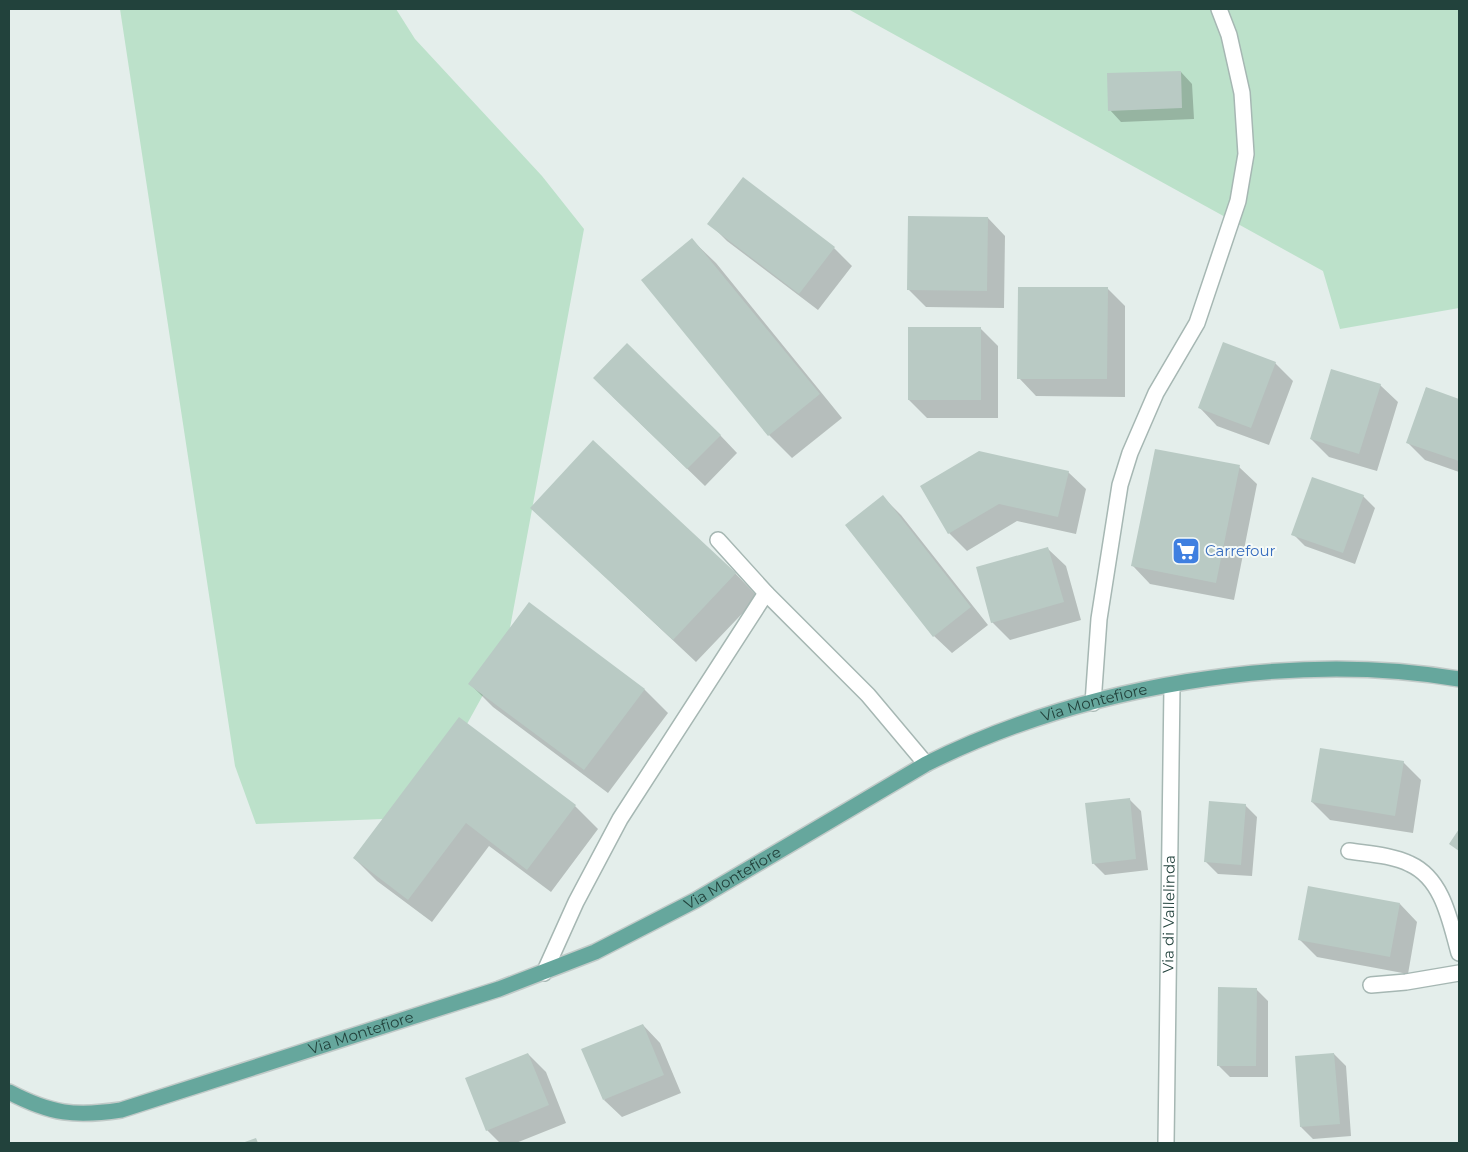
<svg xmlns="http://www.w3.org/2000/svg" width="1468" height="1152" font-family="Montserrat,sans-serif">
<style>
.green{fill:#bce1ca}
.shadow{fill:#0003}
.building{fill:#b9cac4}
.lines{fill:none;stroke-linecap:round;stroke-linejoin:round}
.minor-casing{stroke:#a6b7b3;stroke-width:18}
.major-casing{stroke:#c1cac8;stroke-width:18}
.minor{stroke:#fff;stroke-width:15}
.major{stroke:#66a79d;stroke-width:15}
.labels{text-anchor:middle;stroke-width:4;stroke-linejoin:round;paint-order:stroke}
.shop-label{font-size:15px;fill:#366cbe;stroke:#f5faf8;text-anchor:start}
.street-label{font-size:15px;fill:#22423c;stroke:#f5faf8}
</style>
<rect width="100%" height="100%" fill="#e4eeeb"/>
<path class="green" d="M120,9h276l19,30 127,137 42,53 -79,426 -38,69 -84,95 -127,5 -21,-58z
M848,9h611v299l-119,21 -17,-58z"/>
<path class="shadow" d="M1181,72l11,12 2,35 -73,3 -11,-12z
M743,179l91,69 18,18 -34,44 -91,-69 -18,-18z
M988,218l17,18 -1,72 -78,-1 -18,-18z
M692,240l24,23 126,155 -50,40 -23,-23z
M1107,288l18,18v91l-89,-1 -17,-18z
M981,329l17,17v72h-71l-18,-18z
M1275,363l18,18 -24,64 -52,-19 -17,-18z
M1380,385l18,17 -21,69 -48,-14 -18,-18z
M1426,388l33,12v72l-34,-12 -17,-17z
M612,396l108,39 17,18 -32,33z
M1239,467l18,17 -23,116 -84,-16 -17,-18z
M1068,472l18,17 -10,45 -59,-13 -50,30 -18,-18 -27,-47z
M1363,496l12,12 -20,56 -50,-18 -12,-12z
M883,497l18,18 87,110 -36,28 -18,-17z
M532,508l203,65 23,24 -62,65z
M1048,549l18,17 15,54 -71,20 -18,-18z
M530,604l115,86 23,23 -60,80 -115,-86 -23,-23z
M459,719l116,87 23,23 -47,63 -62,-46 -57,76 -55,-41 -23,-23z
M1403,762l18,18 -8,53 -83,-13 -18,-18z
M1129,799l12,12 7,59 -43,5 -12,-12z
M1245,805l12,12 -5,59 -34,-2 -12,-12z
M1400,904l17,18 -9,52 -91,-17 -18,-18z
M1256,989l12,12v76h-38l-12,-12z
M643,1025l17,18 21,50 -59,24 -18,-17z
M528,1054l18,18 20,51 -50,20h-16l-13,-13z
M1334,1054l12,12 5,70 -38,3 -12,-12z"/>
<path class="building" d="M1181,71l1,37 -74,3 -1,-38z
M743,177l92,70 -36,47 -92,-70z
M908,216l80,1 -1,74 -80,-1z
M692,238l128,156 -52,42 -127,-156z
M1018,287h90l-1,92h-90z
M908,327h73v73h-73z
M1223,342l53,20 -25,66 -53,-20z
M627,343l94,92 -34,34 -94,-91z
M1331,369l50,15 -22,70 -49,-15z
M1426,387l33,12v62l-53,-18z
M593,440l143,133 -63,67 -143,-132z
M1155,449l85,16 -24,118 -85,-17z
M979,451l90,20 -11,46 -59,-13 -51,30 -28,-48z
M1312,477l52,18 -21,58 -52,-18z
M883,495l88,112 -38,30 -88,-112z
M1048,547l16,55 -73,21 -15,-56z
M529,602l116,87 -61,81 -116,-86z
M459,717l117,88 -49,65 -61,-47 -58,77 -55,-42z
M1320,748l84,13 -9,55 -84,-14z
M1130,798l6,61 -44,5 -7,-61z
M1209,801l37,3 -5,61 -37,-3z
M1459,829v22l-10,-7z
M1308,886l92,17 -10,54 -92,-17z
M1218,987l39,1 -1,78h-39z
M643,1024l21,51 -61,25 -22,-51z
M528,1053l21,52 -63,26 -21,-53z
M1334,1053l6,71 -40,3 -5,-71z
M256,1138l2,5h-16z"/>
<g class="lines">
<defs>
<g id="minor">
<path d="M718,540l48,53 102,102 58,69"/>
<path d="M1093,703l6,-84 21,-134 10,-32 26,-60 41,-70 41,-122 8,-47 -4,-61 -13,-58 -10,-26"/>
<path d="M1349,851c20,3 43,4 61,13 33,15 40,57 49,89"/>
<path d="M544,973l32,-71 44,-83 146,-226"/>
<path d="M1371,985l35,-3 53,-9"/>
<path id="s1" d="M1166,1143l6,-457"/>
</g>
<g id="major">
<path id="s2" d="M9,1092c42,22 66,25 112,18l378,-121 96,-37 101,-52 230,-136c154,-77 363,-114 533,-85"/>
</g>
</defs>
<use href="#minor" class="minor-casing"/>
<use href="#major" class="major-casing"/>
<use href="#minor" class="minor"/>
<use href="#major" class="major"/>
</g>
<defs>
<symbol id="supermarket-square" viewBox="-11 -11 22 22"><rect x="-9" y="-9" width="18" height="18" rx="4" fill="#3f7fe0" stroke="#f5faf8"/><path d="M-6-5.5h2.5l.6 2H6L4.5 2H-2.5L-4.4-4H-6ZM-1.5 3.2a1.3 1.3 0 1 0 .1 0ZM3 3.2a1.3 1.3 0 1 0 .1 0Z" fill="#fff"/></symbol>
</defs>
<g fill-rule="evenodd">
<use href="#supermarket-square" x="1170" y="535" width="32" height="32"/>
</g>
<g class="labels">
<g class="shop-label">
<text x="1205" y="556">Carrefour</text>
</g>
<g class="street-label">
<text dy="5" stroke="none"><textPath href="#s2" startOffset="1176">Via Montefiore</textPath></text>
<text dy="5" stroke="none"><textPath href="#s2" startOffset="772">Via Montefiore</textPath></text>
<text dy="5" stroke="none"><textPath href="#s1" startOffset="229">Via di Vallelinda</textPath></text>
<text dy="5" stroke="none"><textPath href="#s2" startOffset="368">Via Montefiore</textPath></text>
</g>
</g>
<rect width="1468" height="1152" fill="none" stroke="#22423c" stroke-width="20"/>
</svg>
